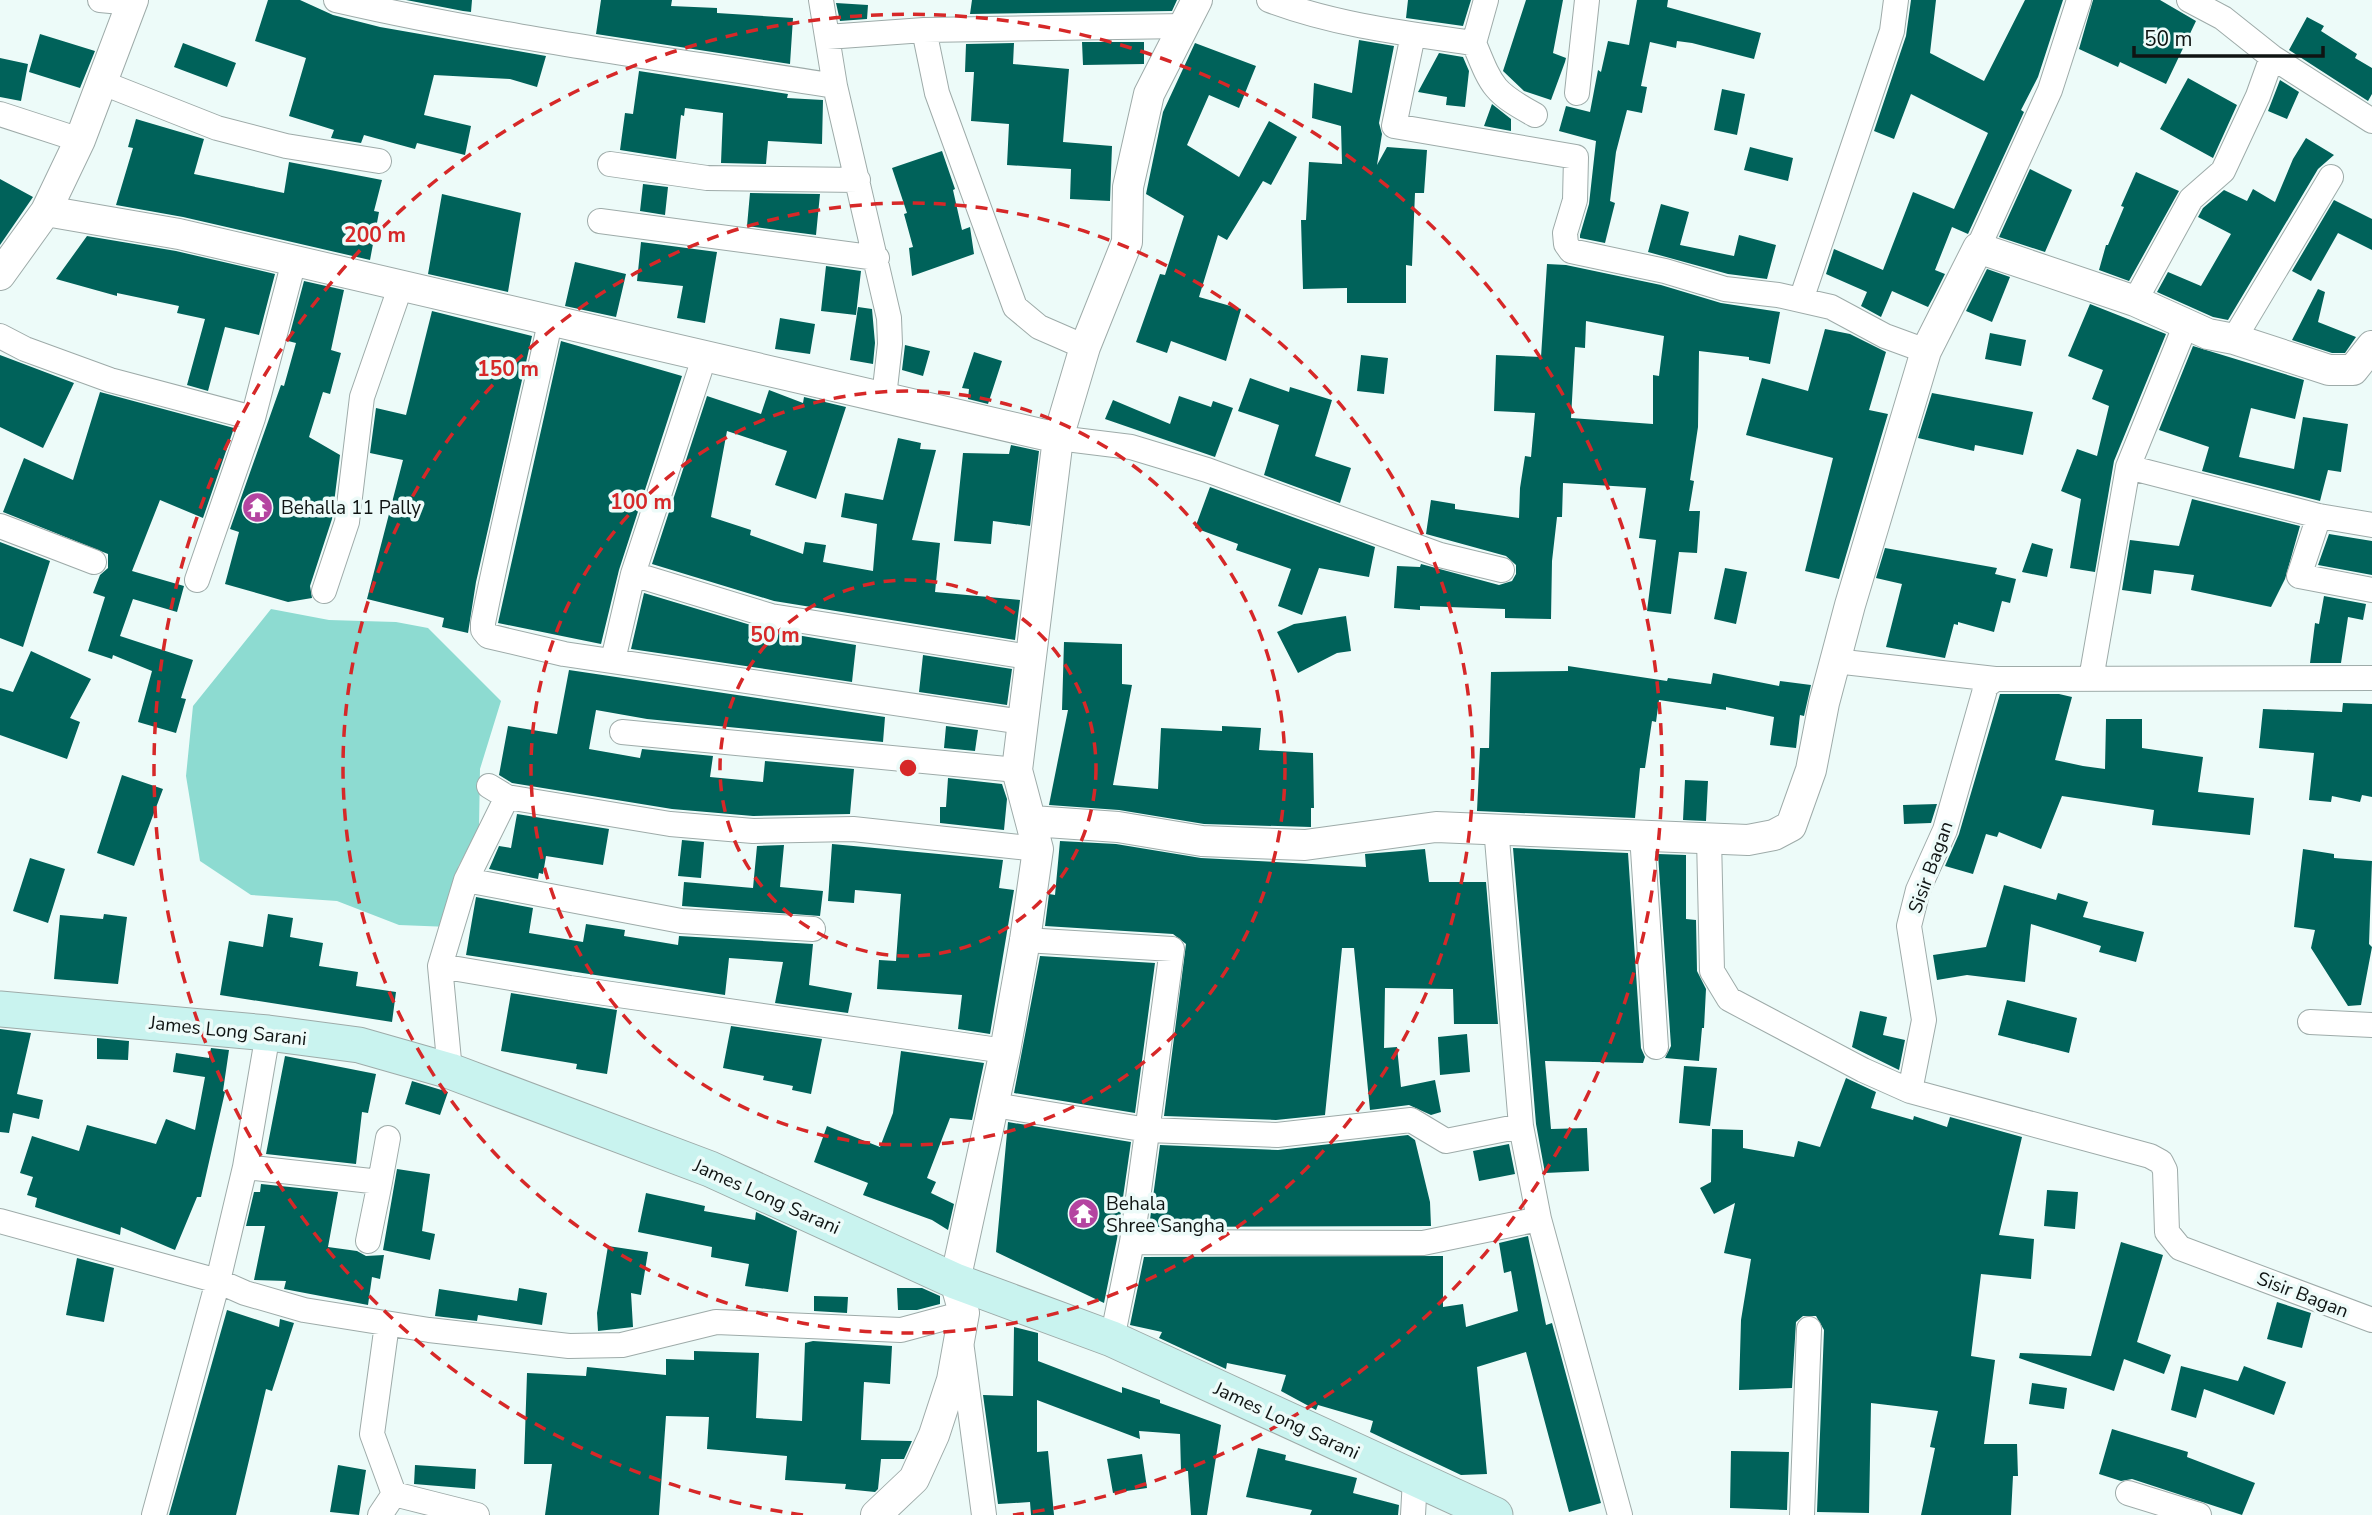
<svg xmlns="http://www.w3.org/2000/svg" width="2372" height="1515" font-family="'Nunito Sans',sans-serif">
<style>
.water{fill:#8ddbd1}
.building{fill:#00625a;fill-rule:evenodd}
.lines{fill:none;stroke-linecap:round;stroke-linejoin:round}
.minor-casing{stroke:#9eaba9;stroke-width:26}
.tertiary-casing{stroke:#9eaba9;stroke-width:32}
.secondary-casing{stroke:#9eaba9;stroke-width:37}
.minor{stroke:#fff;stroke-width:24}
.tertiary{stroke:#fff;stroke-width:30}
.secondary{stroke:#c9f3ef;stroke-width:35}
.ring{fill:none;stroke:#d62828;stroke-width:3.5;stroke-dasharray:12 9}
.labels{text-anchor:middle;stroke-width:7;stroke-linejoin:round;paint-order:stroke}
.poi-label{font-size:19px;fill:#0f1413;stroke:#edfbf9;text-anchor:start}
.street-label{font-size:19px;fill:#0f1413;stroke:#edfbf9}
.centre{fill:#d62828;stroke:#edfbf9;stroke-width:3.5}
.ring-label{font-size:21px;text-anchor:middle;font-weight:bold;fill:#d62828;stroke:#edfbf9;stroke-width:7;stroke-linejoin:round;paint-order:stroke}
</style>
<rect width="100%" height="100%" fill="#edfbf9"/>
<path class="water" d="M271,609l58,11 67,2 32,6 73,73 -21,68 -1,58 -21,40 -8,60 -51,-2 -62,-24 -86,-6 -51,-34 -14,-85 7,-70z"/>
<path class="building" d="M268,0h32l33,15 47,12 166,29 -9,31 -27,-8 -76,-4 -10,40 47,11 -6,29 -48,-12 -2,6 -51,-14 -3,8 -30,-5 3,-8 -45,-14 17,-58 -51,-17z
M406,0h66l-1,12 -8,-1z
M601,0h71l-1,6 46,2v5l76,5 -3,46 -194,-30z
M972,0h205l-5,11 -202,3z
M1408,0h63l-8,26 -57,-8z
M1526,0h37l-10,53 13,5 -1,4 -14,38 -27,-9 -21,-20z
M1637,0h31l-1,7 94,26 -7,26 -62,-16 -15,-2 -1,7 -26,-6 -9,44 6,1 -5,26 -15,-3 -11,42 -6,49 5,2 -10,40 -25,-5v-3l9,-31 7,-63 -37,-10 7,-25 24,6 8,-42 3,2 7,-31 21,4z
M1911,0h25l-6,53 54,28 41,-81h38l-25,77 -17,33 3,2 -56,122 -16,-7 -17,43 10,4 -12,24 -5,9 -36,-16 -11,26 -20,-11 6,-14 -41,-18 8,-25 49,21 30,-78 41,17 34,-76 -77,-39 -17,45 -20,-8 32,-95z
M2093,0h67l36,21 -30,63 -46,-22 -2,5 -39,-18z
M836,3l32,2 -1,14 -27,2z
M2307,17l17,9 -3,5 36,23 -2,4 17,10v26l-4,7 -79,-51z
M40,34l55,17 -15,37 -51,-16z
M1359,40l35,6 -15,77 3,11 -5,31 10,-18 40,3 -3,43h-9l-3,73 -6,-1v38h-59v-15l-44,1 -2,-69h5l3,-58 33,2 -1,-38 -29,-8 2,-35 38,10z
M1082,42h62v22l-61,1z
M183,43l53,20 -9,24 -53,-20z
M1014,43l-1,21 56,5 -6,73 49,4 -2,55 -40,-2 1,-30 -64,-4 2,-41 -38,-3 3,-49h-9l1,-28z
M1195,43l61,23 -17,42 -30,-13 -22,50 52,32 30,-56 28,16 -26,48 -8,-4 -36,59 -9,-5 -19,62 42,12 -15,52 -55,-20 -4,12 -31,-11 24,-68 5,1 19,-59 -38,-22 17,-82z
M1439,53l24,4 6,14 -4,36 -19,-2 1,-8 -29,-5z
M0,58l28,6 -7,37 -21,-4z
M639,71l149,23 -1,4 36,2 -1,44 -54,-3 -2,23 -45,-1 2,-50 -38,-5 -1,8 -3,-1 -5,44 -56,-9 5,-37 8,1z
M2188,78l49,27 -24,53 -53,-29z
M2280,80l19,12 -12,27 -19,-8z
M1722,89l23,5 -8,41 -23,-5z
M1492,104l19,15v12l-27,-5z
M136,119l68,20 -10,35 90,19 5,-31 93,18 -8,31 5,1 -9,48 -187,-43 -67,-12 17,-57 -5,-1z
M2306,138l28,17 -16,14 -90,151 -15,-3 -56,-25 11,-20 33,14 30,-52 -33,-17 5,-9 21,-18 23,11 6,-12 22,13 18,-43z
M1750,147l43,11 -5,23 -44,-11z
M942,151l13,38 -2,1 9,40 8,-3 4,27 -62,22 -3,-28 4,-1 -9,-33 3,-1 -15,-45z
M2030,169l42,21 -27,62 -46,-15z
M2136,172l43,19 -50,90 -30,-11 7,-25h2l16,-38 -3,-1z
M0,179l33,18 -33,48z
M643,184l25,3 -3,28 -25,-4z
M750,193l70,1 -4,41 -69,-9z
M442,194l79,19 -13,79 -80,-18z
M2334,200l38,19v31l-34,-17 -27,48 -19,-10z
M1661,204l28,8 -9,33 54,11 5,-21 37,10 -9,34 -39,-5 -80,-22z
M87,236l89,15 99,23 -16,61 -34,-8 -17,64 -21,-6 18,-66 -28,-6 2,-7 -62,-13v3l-61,-17z
M641,242l76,10 -12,71 -28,-5 6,-32 -46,-5z
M575,262l51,12 -10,43 -51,-11z
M1547,264l19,1 95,20 60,18 59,9 -10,52 -21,-4v-3l-50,-6 -1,76 -8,53 4,1 -5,30h11l-3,42 -18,-1 -8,62 -24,-3 9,-71 -17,-2 7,-50 -83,-5 -1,34h-5l-5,44 -1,58 -46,-1v-9l-85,-3v4l-26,-2 3,-42 23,1 1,-3 78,21 13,-4 4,-7v-9l-10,-9 -80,-22 5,-34 24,4v5l64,9 1,-30 5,-32 6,1 4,-44 -41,-2 2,-56 45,2zM1586,321l78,15 -5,40 -6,-1v49l-82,-6 4,-71 10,1z
M826,266l35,5 -5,44 -35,-4z
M1987,269l23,8 -18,45 -26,-11z
M304,281l40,9 -13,60 10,3 -11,41 -7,-2 -14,45 31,18 -8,64 -22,67 2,12 -24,4 -63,-18 14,-52 -9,-3 51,-144 3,1 12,-43 -8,-2z
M2318,289l7,3 -7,30 38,15 -11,16h-13l-40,-13z
M2090,304l76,30 -52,127 -19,111 -25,-4 11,-69 -20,-8 16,-42 20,7 12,-50 -17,-7 11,-29 -35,-14z
M858,307l14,2 3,34 -2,21 -23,-4z
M432,311l100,25 -56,246 -8,51 -26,-6 2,-9 -77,-19 36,-139 -33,-7 6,-45 30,7z
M780,318l35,6 -5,30 -35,-5z
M1825,329l25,5 36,18 -17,58 19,4 -49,165 -34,-8 28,-113 -87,-23 16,-57 46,13z
M1990,333l36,7 -5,26 -36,-7z
M561,341l121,35 -63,194 -18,74 -103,-21z
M905,345l25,6 -7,25 -21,-6z
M2193,346l111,34 -9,39 -44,-11 -12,49 55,12 9,-52 45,7 -7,48 -13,-2 -8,31 -118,-30 7,-24 -50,-17z
M974,352l28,9 -14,43 -20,-5 1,-10 -7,-1z
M0,355l74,28 -31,65 -43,-21z
M1361,355l27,3 -4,36 -27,-3z
M1250,378l39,14 1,-5 42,13 -17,56 36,12 -11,35 -76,-28 15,-50 -41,-14z
M769,390l34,13 1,-6 42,10 -30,92 -41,-14 12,-34 -60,-20 -16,86 40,13 -1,5 53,19 2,-12 21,3 -3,17 50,9 4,-47 -36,-7 4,-24 38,7 15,-62 23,5 -1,6 16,1 -24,90 28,3 -5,49 85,8 -5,40 -241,-39 -122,-37 55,-168 54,18z
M100,392l134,36 -31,90 -43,-18 -28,71 52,15 -7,26 -44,-13 -13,37 73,24 -12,38 5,1 -10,34 -38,-11 14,-51 -39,-16 -1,4 -24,-8 17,-54 -12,-4 7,-18 8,-7v-14l-105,-42 21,-54 49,22z
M1932,393l101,19 -10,43 -48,-10 -1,6 -56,-13z
M1179,396l32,11 2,-6 20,7 -18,49 -110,-38 8,-19 57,24z
M1011,445l28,6 -9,75 -37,-5 -2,23 -37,-3 9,-88 46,1z
M1210,487l165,60 -6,30 -50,-9 -17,47 -24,-9 13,-37 -55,-19 2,-6 -43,-16z
M2192,499l108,27 -15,53 -14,28 -80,-17 3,-15 -40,-5 -3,24 -29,-4 8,-50 49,6z
M2329,534l43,7v34l-54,-10z
M0,542l50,19 -27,86 -23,-9z
M2032,543l21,6 -6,28 -25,-5z
M1885,548l112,20 -2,6 21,5 -6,24 -8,-2 -8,31 -36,-10v3l-4,-1 -9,34 -59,-11 16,-63 -26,-6z
M1725,568l22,4 -11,52 -22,-5z
M644,593l123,37 89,15 -4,37 -221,-33z
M2324,596l42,8 -3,16 -15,-3 -7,46h-31l5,-40 4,1z
M1346,616l5,35 -14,2 -39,20 -21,-41 17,-8z
M1064,642l58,2v40l10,1 -19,100 45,4 3,-61 61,3v-5l39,2 -2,22 54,3 1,55h-3v19l-107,-3 -85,-14 -70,-5 19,-95h-6z
M31,651l60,28 -21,39 10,4 -13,37 -67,-24v-47l13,4z
M923,655l89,14 -5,36 -88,-13z
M1568,666l99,15 1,-3 43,6 2,-11 66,13 1,-5 31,4 -7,31 -4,-1 -4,33 -26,-3 4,-28 -48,-10v3l-67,-10 -3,22 -4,-1 -7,47h-5l-5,50 -158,-7 3,-63h9l2,-76 77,-1z
M569,670l316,47 -2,25 -236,-23 -51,-9 -7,39 51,9 2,-9 71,7 -3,21 53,5 2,-21 89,8 -4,45 -97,2 -81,-7 -160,-26 -13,-8 9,-49 49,8z
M2000,694h59l13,3 -17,63 28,6 22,3 1,-50h36v29l61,9 -5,35 56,6 -4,37 -98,-10 2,-15 -92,-14 -21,53 -42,-17 -2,5 -11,-3 -13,40 -28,-8 14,-32z
M2343,703l29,1v93l-10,-2 -2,7 -28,-6 -1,6 -22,-2 5,-47 -55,-5 4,-39 79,3z
M946,726l32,4 -3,21 -31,-3z
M122,775l41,14 -29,77 -37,-13z
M948,778l54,6 5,15 -3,31 -64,-7v-16h6z
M1685,780l23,1 -2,40 -23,-1z
M1937,804l-6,19 -27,1 -1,-19z
M517,814l92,15 -6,36 -57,-9 -3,18 -4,-1 -1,6 -49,-10 10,-23 12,2z
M682,840l22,2 -3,36 -23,-2z
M1060,841l56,3 85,14 165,9 -1,-13 60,-5 4,33h57l12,142h-44l-1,-35 -68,-1 -1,60 13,-1 4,40 34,-7 6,32 -10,3 -22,-10 -39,5 -16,-162h-12l-17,167 -49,5 -112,-4 22,-172 -13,-10 -128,-8 4,-32 6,1z
M832,844l171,16 -4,28 15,2 -24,144 -32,-5 4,-34 -85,-6 2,-29 17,1 5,-67 -46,-4 -1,13 -26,-2z
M784,845l-4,42 43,4 -3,25 -138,-10 2,-24 69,6 4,-42z
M1513,848l115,5 13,195 4,9 -2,6 -98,-2 6,68 36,-1 2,43 -44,2 -9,-49z
M2303,849l31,5v4l38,3 -3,83 3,3 -11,58 -13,1 -37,-58 4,-18 -21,-3z
M1658,854l28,1v64l10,1 1,51 9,18 -2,39h-2l-3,33 -34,-3 6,-12z
M30,858l35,11 -17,54 -35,-12z
M2004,885l52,15 2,-7 30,9 -5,15 61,15 -8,30 -37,-10 2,-6 -70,-22 -6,58 -58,-7 -30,5 -4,-25 53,-8z
M476,897l57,11 -4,25 54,9 3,-18 39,6 -1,6 54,9 1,-9 134,8 -4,41 43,8 -4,20 -73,-10 8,-41 -54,-4 -4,37 -259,-40z
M104,914l23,3 -9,67 -64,-5 6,-64 43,4z
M268,914l25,4 -3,19 33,6 -4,23 39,6 -2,14 40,6 -4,30 -172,-27 9,-54 34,6z
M1040,956l115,7 -20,150 -121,-20z
M511,993l106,17 -10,64 -31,-5 1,-5 -76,-13z
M2007,1000l70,18 -8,35 -71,-18z
M1860,1011l27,6 -4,18 22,5 -6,30 -47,-23z
M731,1026l91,13 -11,55 -19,-4 1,-4 -30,-6 1,-4 -41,-8z
M0,1029l31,4 -14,61 26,6 -4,19 -26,-6 -4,20 -9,-1z
M1467,1034l3,38 -30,3 -2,-38z
M97,1038l32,3 -1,19 -31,-1z
M211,1048l18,2 -6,41 2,1 -24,105h-4l-22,53 -54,-23 -1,8 -85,-28 2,-9 -10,-3 6,-18 -13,-4 12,-37 47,15 8,-26 69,19 10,-25 29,11 10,-53 -32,-5 3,-19 33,5z
M901,1051l83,12 -12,57 -22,-2 -23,60 9,4 -5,11 23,11 -6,26 -16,-10 -69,-25 5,-12 -54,-21 13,-36 53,21 13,-34z
M285,1056l91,18 -8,39 -6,-1 -6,52 -90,-10z
M1684,1066l33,2 -7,58 -31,-3z
M1846,1078l30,14 -5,16 42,12 1,-4 33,11 3,-10 72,20 -23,98 35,4 -3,40 -50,-5 -10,82 24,4 -11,84h33l1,32h-5l-2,39h-90l14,-67 -5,-1 8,-36 -67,-8 -2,110 -52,-1 7,-182 -8,-14h-13l-7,6 -4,66 -53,2 2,-70 10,-61 -27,-6 11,-50 -21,11 -14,-26 11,-6 1,-53 31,1v18l51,9 4,-16 22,6z
M412,1081l36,11 -8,23 -35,-11z
M1008,1122l123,20 -14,97 -13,64 -108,-51z
M1408,1135l7,5 15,62 1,24 -282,1 11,-82 118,5z
M1509,1144l6,30 -36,7 -6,-30z
M397,1169l33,5 -8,57 13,3 -5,26 -47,-10z
M261,1184l77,8 -10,55 29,4 9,5 18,-1 -4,24 -8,-2 -4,28 -84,-16 2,-8 -32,-1 11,-54h-19l8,-34h6z
M2047,1190l31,2 -3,37 -31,-3z
M646,1193l59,13 -1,5 51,9 1,-8 41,19 -9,61 -43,-6 4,-22 -38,-7 1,-10 -74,-15z
M1528,1236l18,89 6,-2 49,180 -32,9 -43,-160 -49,15 10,107 -26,1 -91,-43 3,-11 -55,-16 -2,5 -35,-19 5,-16 -59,-12 -1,6 -67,-31 3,-6 -32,-7 14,-68 299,-1v51l20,-3 3,23 52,-16 -7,-40 -7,2 -5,-30z
M2121,1242l42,13 -26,87 34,13 -7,19 -40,-15 -10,32 -95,-33 1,-5 71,3z
M608,1246l40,6 -7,43 -10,-2 2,34 -35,4 -1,-18z
M77,1258l37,10 -10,54 -38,-7z
M519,1288l28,5 -5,32 -64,-10 -1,6 -42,-5 4,-27 78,12z
M897,1288h25l18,8v8l-23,6h-19z
M814,1296l34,1 -1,16 -33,-2z
M2277,1302l34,11 -9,35 -35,-9z
M227,1310l52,17 1,-8 14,4 -22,68 -6,-2 -30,126h-67z
M1014,1327l24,6v28l84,32v-6l38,13v3l61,22 -14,90h-16l-3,-44h-7l-1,-37 -41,-3 1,8 -103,-39v52l11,-1 6,64h-23l-1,-13 -32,2 -15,-109 30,1z
M813,1341l79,5 -2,38 -26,-2 -3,58 51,1 -8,18h-23l-3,30 -3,3 -30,-3 1,-5 -61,-4 2,-24 -80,-7 2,-32 -43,-1 -7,99h-114l7,-51h-28l3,-91 59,3 1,-9 79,8v-16l28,1v-9l65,2 -3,65 46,3 3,-78z
M2181,1366l57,15 6,-15 42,16 -12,33 -70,-26 -8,29 -25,-8z
M2032,1383l35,5 -3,21 -35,-5z
M2112,1429l76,23 -1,5 68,26 -13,32 -110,-36 -11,2 -22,-7z
M1258,1448l28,7 -1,5 72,18 -4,15 46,12 -1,10h-88l2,-5 -66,-13z
M1731,1451l58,1 -2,58 -57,-2z
M1142,1454l5,34 -34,5 -6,-34z
M338,1465l28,5 -7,45 -29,-3z
M415,1465l61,4 -1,20 -61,-5z"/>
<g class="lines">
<defs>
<path id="minor" d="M100,0l32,3
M336,0c165,38 332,59 499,86
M821,0l14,86 54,232 1,26 -6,53
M1269,0c66,25 134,33 205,43 18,44 19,49 61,72
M924,30l13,63 78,214 24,20 46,20
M1413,35l-19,91 182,31 -1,43 -10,33 1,11 5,7 94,20 60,18 53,6 53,12 54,29 41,15
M827,37l97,-7 261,-4
M1474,43l12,-43
M2272,57l100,64
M103,83l114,45 69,18 93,15
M1577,93l10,-93
M0,114l80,26
M610,164l97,14 151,2
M600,221l277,37
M1978,248l72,-158 29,-90
M1801,300l91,-269 4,-31
M2135,301l56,-102 32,-28 35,-75 14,-39 -49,-39 -34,-18
M551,318c-22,102 -48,203 -68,305v7l5,6 76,18 459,68
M2186,324l-58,143 191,49 53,9
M0,336l25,13 85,31 143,38
M2234,339l97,-162
M1058,438l73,9 76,23 233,85 62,15
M2319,516l-20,60 73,14
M0,526l94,36
M633,574l138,42 258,41
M197,580l56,-162 41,-157
M324,591l23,-69 15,-125 39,-112
M613,660l20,-86 72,-219
M1835,661l160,18
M2372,678l-377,1 -9,7 -41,144 -27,60 -9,36 15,94 -14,71 240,65 11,6 4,8 2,62 13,16 192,72
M2091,679l37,-212
M622,732l395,38
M489,786l18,11 163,27 83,7 100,-2 185,20
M1496,827l25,299 18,93 81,296
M1642,835l14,212
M1709,838l3,133 17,28 134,71 47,21
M466,880l215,41 132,8
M1025,940l147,9 -40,293 -20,97
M440,966l130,22 435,63
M2310,1022l62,3
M450,1071l-10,-105 26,-86 41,-83
M994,1105l154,25 129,5 134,-15 35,21 75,-15
M245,1167l135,15 -12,59
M380,1182l8,-44
M0,1221l218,60 27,12 59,17 125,20 140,16 53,-1 94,-23 185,8 63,-17
M1132,1242l291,1 116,-24
M962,1349l22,166
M2128,1493l71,22
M394,1494l83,21
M154,1515l64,-234 27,-114 23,-134
M380,1515l14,-21 -22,-60 15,-110
M1413,1515l2,-36
M1802,1515l7,-186"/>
<path id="tertiary" d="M46,211l133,23 879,204
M0,275l46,-64 34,-71 53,-140
M1032,821l86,6 84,14 103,4 131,-18 312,13 26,-5 17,-9 20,-56 13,-67 26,-98 76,-254 52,-103 157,53 73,33 26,5 95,31h24l19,-24
M876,1515l38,-36 20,-44 18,-55 12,-67 -9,-32 50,-230 20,-111 13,-91 -21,-79 41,-332 27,-91 42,-105 1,-55 21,-93 48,-94"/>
<path id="secondary" d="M0,1009l268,24 91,12 91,26 260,98 245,112 157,58 383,176"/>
</defs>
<use href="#minor" class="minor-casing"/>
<use href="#tertiary" class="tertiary-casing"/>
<use href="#secondary" class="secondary-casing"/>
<use href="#minor" class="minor"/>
<use href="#tertiary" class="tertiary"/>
<use href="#secondary" class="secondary"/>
</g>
<g class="ring">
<circle cx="908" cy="768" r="188"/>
<circle cx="908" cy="768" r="377"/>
<circle cx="908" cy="768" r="565"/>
<path d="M803 1515A754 754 0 1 1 1013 1515"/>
</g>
<defs>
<symbol id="temple-disc" viewBox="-11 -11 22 22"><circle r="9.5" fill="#b444a0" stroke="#edfbf9"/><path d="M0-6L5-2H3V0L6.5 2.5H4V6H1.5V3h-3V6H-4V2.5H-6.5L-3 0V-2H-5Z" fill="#fff"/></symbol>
</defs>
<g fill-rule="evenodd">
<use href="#temple-disc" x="240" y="490" width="35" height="35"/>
<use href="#temple-disc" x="1066" y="1196" width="35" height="35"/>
</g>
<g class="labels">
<g class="poi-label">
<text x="281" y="514">Behalla 11 Pally</text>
<text x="1106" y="1210">Behala<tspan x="1106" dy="22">Shree Sangha</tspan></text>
</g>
<g class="street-label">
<text transform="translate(1930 867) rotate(-70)" y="7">Sisir Bagan</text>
<text transform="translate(228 1030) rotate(6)" y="7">James Long Sarani</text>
<text transform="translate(767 1196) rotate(24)" y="7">James Long Sarani</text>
<text transform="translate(2303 1294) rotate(21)" y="7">Sisir Bagan</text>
<text transform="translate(1287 1420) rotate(25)" y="7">James Long Sarani</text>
</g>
</g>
<circle cx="908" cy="768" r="10" class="centre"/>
<g class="ring-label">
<text x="375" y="242">200 m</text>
<text x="508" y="376">150 m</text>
<text x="641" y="509">100 m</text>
<text x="775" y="642">50 m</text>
</g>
<path d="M2134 46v10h189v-10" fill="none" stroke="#0f1413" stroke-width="3.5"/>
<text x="2144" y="46" font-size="21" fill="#0f1413" stroke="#edfbf9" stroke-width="5" paint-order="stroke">50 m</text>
</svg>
